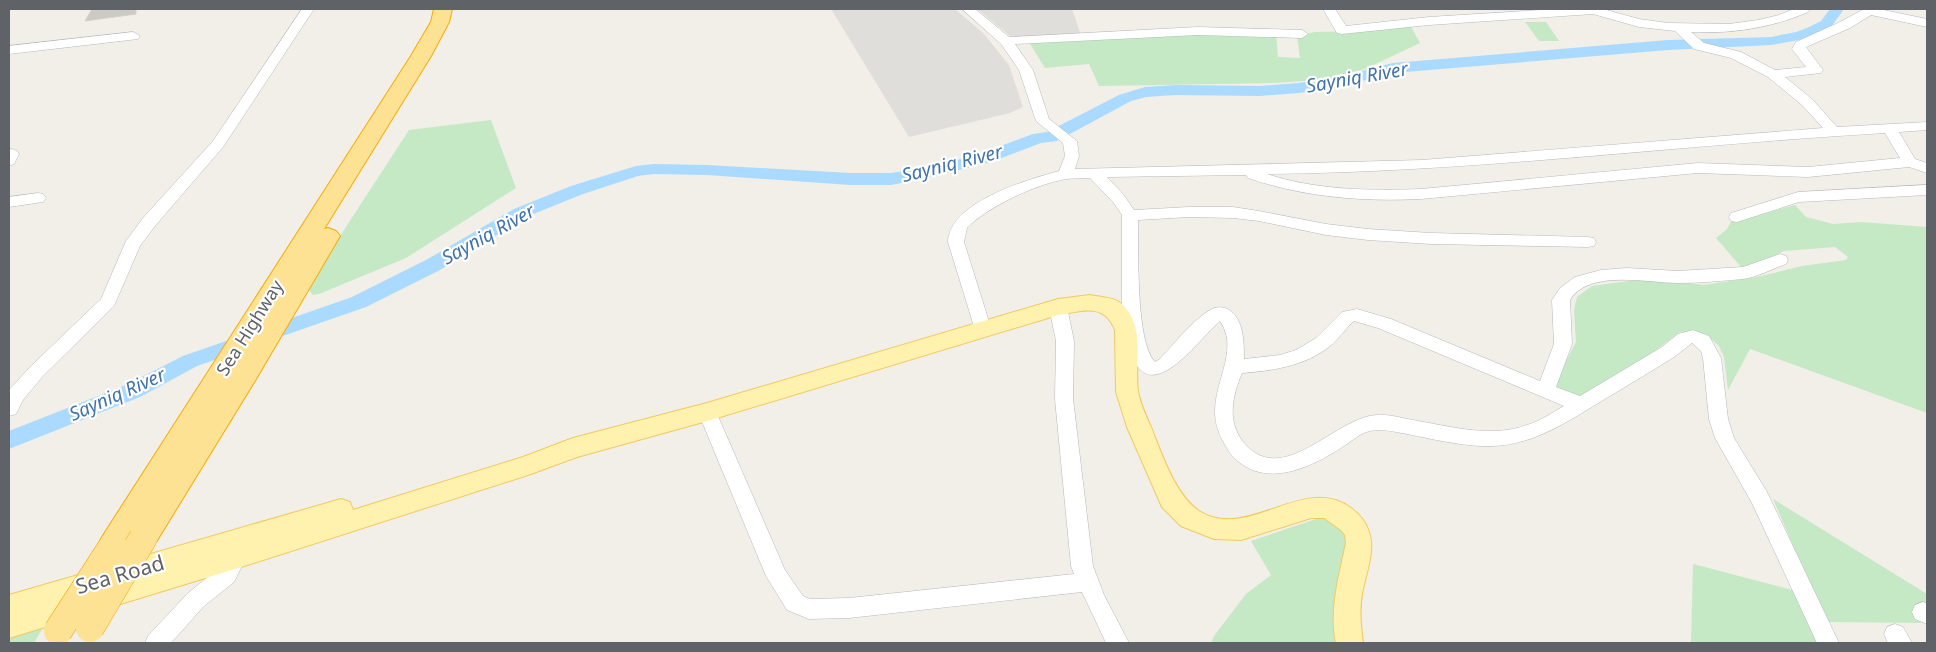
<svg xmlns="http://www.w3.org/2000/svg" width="1936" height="652" font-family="'Noto Sans',sans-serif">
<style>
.industrial{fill:#e0deda}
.green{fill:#c5e8c5}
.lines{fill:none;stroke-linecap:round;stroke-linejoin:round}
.river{fill:#aadaff;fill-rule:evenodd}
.building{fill:#cccac5;stroke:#d6d1c6}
.minor-casing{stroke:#b5b8bc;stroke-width:1}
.major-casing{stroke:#f2c960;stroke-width:2}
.highway-casing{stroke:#f9ab00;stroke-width:2}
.minor{fill:#fff;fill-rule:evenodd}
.major{fill:#fff2af;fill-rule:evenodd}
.highway{fill:#fde293;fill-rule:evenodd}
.highway-bridge-casing{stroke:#f9ab00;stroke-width:29;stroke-linecap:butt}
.highway-bridge{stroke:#fde293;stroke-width:28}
.labels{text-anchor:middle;stroke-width:4.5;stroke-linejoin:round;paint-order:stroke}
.street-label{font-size:18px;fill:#5f6368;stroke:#fff}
.water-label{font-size:19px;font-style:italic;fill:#4174aa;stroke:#fff}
.near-street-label{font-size:21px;fill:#5f6368;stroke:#fff}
</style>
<rect width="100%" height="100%" fill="#f1efe8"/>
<path class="industrial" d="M831,9h124l29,25 25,31 14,42 -13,6 -101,24z
M977,9h95l9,26 -66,5z"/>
<path class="green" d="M1525,22h21l13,19h-20z
M1410,25l10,18 -55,26 -47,11 -46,3 -173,3 -10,-22 -44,4 -16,-26 163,-9 84,1 2,23 22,1 -3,-22 18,-4 53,-1z
M491,120l25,68 -110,70 -87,36 -6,1 -6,-8 102,-157z
M1795,205l11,12 27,7 28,-2 66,5v186l-177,-64 -22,41 -4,-33 -5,-11 -9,-8 -21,-6h-9l-40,30 -62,36 -25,-12 23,-44 -2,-32 3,-13 15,-11 60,-8 52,7 53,-8 45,-11 44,-6 2,-3 -13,-10 -51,4 -27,13 -16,3 -25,-29 11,-9 4,-7z
M1773,499l154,95v29l-101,-1z
M1333,517l17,15 -9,74 2,37h-132l3,-7 32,-42 25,-19 -20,-34 68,-23z
M1693,564l103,27 24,52h-129z
M48,619l-14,24h-25v-12z"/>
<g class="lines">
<path class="river" d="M1830,9h14l-13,18 -14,7 -18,6 -28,5 -103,5 -275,23 -47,12 -47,8 -39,3 -85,-1 -29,2 -15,4 -74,40 -16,2 -50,19 -60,15 -40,8h-41l-143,-10 -53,-1 -16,2 -55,18 -57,23 -86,53 -74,37 -169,59 -57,31 -131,52v-18l117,-46 57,-29 169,-59 74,-37 88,-51 57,-23 65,-20 18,-2 53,1 143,8h41l40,-6 48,-13 54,-20 14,-2 72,-37 26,-8 30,-2 85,1 39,-3 47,-8 47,-12 275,-23 103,-3 25,-5 11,-4 14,-7z"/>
</g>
<path class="building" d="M92,9h44v5l-51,7z"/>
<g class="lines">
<defs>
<path id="minor" d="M302,9h12l-91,138 -68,79 -15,20 -26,60 -71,70 -20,24 -7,14 -7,2v-26l22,-24 70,-67 25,-58 17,-23 70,-77z
M962,9h13l34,28 189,-10 104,3 6,4 -6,4 -104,-3 -183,9 18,26 16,49 28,22 2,15 -4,13 347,-9 401,-32 -21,-23 -34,-28 -37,-19 -37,-9 -19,-18 -36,-4 -46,-13 -164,11 -87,9 -5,-1 -14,-24h12l11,17 83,-9 127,-8h47l36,10 29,4 61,1 29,-4 21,-5 15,-6h16l-2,3c-37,16 -76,22 -117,20l13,11 37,9 34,18 31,-3 -14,-18 4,-7 44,-20 24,-13h15l48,10v8l-56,-12 -21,13 -44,19 17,23 -2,3 -36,4 27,22 25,28 90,-5v8l-28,2 16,27 12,4v10l-18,-6 -101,10 -110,-4 -277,26c-58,3 -118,-2 -173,-21l-2,-3 -139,2 16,17 11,16 55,-3h44l26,4 67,13 42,5 63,4 157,4 6,1 2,4 -2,4 -6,1 -157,-3 -63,-4 -42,-5 -67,-14 -26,-3 -44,-1 -51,3c1,30 -3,121 17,142l5,-3c14,-15 35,-42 54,-51 4,-1 7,-1 11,0 19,7 19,34 19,51l36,-4 16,-5 20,-12 26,-26 15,-3 34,10 149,62 14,-37 -2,-44 8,-12 15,-11 26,-7 26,-2 51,3 65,-4 37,-13 6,2 2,4 -2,4c-14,5 -29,13 -43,15 -22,2 -44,4 -65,4 -30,0 -89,-14 -108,17l2,44 -16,43 24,9 82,-49 16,-13 15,-4 16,6 12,22 7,61 6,19 33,54 72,151h-22l-65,-140 -37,-65 -6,-19 -6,-61 -2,-7 -9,-8 -18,14c-24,15 -49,30 -74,45 -38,23 -72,46 -118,44 -25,-1 -50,-7 -75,-12 -12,-2 -25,-6 -37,-3 -10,2 -18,10 -26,15 -29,19 -73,42 -105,16 -7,-5 -12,-13 -16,-21 -26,-45 22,-83 -3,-120 -17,13 -64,82 -85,41 -7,-14 -7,-29 -11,-44l-19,-7 -3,-4 3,-4 6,-2 11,3v-89l-9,-13 -23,-24c-8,0 -16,0 -23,1 -29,4 -80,28 -100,49l-3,14 27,86 -3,5 -6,1 -6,-1 -28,-91c1,-40 79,-62 111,-71l6,-15 -2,-13 -27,-22 -17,-51 -18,-26zM1885,133l15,25 -92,9 -110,-4 -277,26c-51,2 -106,1 -154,-15 207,-2 411,-29 618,-41zM1354,321l24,7 186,78c-12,7 -24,15 -37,19 -35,13 -74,2 -109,-4 -13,-2 -28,-7 -41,-6 -43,2 -97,78 -136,24 -14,-21 -8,-44 1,-66 29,-2 64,-7 88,-27 9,-7 15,-17 24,-25z
M133,32l7,4 -2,3 -129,15v-8z
M12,149l5,2 2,3 -5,10 -5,2v-16z
M1927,185v10l-128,7 -62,20 -6,-1 -2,-4 2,-4 67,-21z
M38,193l5,1 3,4 -3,4 -34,5v-10z
M1058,301l6,2 3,4 7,34 -1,58 20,167 11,29 25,48h-23l-24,-51 -233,26 -40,1 -22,-9 -21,-34 -68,-164 2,-5 7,-2 7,2 71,163 18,26 7,3 39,-1 225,-24 -3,-8 -16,-167 1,-58 -7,-34 3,-4z
M235,549l7,2 4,7 -12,24 -31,25 -32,36h-26l3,-7 40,-43 31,-25 9,-17z
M1923,602l4,2v20l-12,-5 -3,-7 3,-7z
M1895,624l8,3 9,16h-24l-4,-9 3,-7z"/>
<path id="major" d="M1090,295c8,2 22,2 29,7 28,21 15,60 19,89 2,12 8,25 13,36 10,25 24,68 48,84 49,31 104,-38 152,-3 8,6 15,14 18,24 7,18 -4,44 -7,62 -3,16 -1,34 1,49h-27c-7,-33 3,-67 10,-100l-1,-8 -4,-5 -17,-12h-13l-70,22 -27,-1 -33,-13 -19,-19 -35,-80 -11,-35 -1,-62c-11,-28 -33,-19 -57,-15l-351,106 -130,36 -49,18 -293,94 -226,69v-43l332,-96 9,3 3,8 170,-53 50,-19 134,-35 351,-104z"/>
<path id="highway" d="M434,9h18l-3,13 -18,34 -107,173 4,-1 8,3 4,5 -84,143 -103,168 -10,4 -10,-4 -2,-4c-9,14 -12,18 -29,12l-4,-9 4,-9 309,-481 20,-34z"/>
</defs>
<use href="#minor" class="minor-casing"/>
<use href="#major" class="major-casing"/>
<use href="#highway" class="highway-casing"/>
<use href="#minor" class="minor"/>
<use href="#major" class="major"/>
<use href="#highway" class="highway"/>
<defs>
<path id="highway-bridge" d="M90,628l53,-90
M58,631l55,-85"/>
</defs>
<use href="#highway-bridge" class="highway-bridge-casing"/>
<use href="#highway-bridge" class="highway-bridge"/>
</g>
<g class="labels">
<g class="street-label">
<text transform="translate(250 328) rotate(-58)" y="6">Sea Highway</text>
</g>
<g class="water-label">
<text transform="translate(1357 77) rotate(-10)" y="7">Sayniq River</text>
<text transform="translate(952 163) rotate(-14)" y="7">Sayniq River</text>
<text transform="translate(488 234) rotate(-29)" y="7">Sayniq River</text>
<text transform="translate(117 394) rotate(-24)" y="7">Sayniq River</text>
</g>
<g class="near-street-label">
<text transform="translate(120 575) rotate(-16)" y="7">Sea Road</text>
</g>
</g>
<rect width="1936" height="652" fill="none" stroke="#5f6368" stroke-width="20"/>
</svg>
